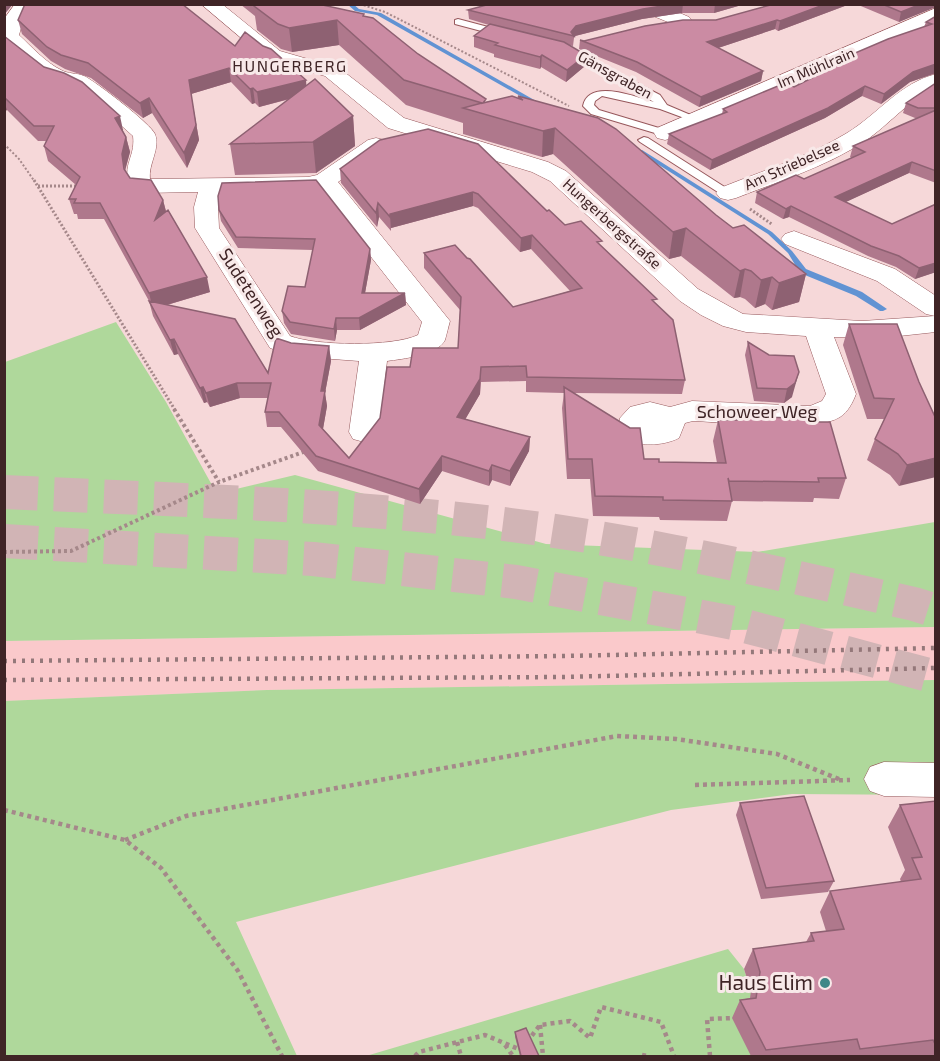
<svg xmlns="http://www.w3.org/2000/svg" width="940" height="1061" font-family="'Exo 2',sans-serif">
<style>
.built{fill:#fac9cb}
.green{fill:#afd89b}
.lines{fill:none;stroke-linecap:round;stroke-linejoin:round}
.stream{fill:#6193d3;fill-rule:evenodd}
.highway-tunnel{stroke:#d1b4b5;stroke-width:34;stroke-dasharray:34 16;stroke-linecap:butt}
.lane-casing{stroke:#97585c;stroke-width:2}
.street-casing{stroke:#97585c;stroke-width:1}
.path-far3{stroke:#a5888a;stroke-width:2;stroke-dasharray:2 2;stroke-linecap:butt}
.path-far2{stroke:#a5888a;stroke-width:3;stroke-dasharray:2 2;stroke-linecap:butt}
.path-far1{stroke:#a5888a;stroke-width:4;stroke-dasharray:3 3;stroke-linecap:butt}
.path{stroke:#a5888a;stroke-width:4.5;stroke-dasharray:4 4;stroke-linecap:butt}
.lane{fill:#fff;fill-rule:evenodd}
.street{fill:#fff;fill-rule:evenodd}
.rail{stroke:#94787a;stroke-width:4.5;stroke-dasharray:3 6;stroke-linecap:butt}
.wall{fill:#af788c}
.shaded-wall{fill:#8e6172}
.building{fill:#cb8ba3;stroke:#8e6172;stroke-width:1.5}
.poi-dot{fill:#3f8787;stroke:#f8e9e9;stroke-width:2}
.labels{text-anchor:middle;stroke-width:6;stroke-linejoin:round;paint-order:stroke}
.far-street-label{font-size:15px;fill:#3f2426;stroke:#f8e9e9}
.far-neighbourhood-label{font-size:16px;letter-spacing:1.5px;fill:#3f2426;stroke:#f8e9e9}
.street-label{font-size:18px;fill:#3f2426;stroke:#f8e9e9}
.near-poi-label{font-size:21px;fill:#3f2426;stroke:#f8e9e9;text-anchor:end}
</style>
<rect width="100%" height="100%" fill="#f6d8d9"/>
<path class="built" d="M935,627l1,53 -669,10 -262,11 -1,-60z"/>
<path class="green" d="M116,322l50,80 52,94 14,-6 63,-15 251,69 211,8 178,-30v105l-930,14v-279z
M935,680v115l-143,-1 -121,16 -435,112 61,134h-292l-1,-355 263,-11z
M728,949l16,20 7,22v65h-385z"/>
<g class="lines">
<path class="stream" d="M347,4h6l6,5 22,4 162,92 -5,1 -161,-91 -22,-4z
M642,150l130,82 20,19 14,18 56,23 25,17 -4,2h-3l-24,-15 -56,-23 -12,-20 -20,-19 -128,-81 -1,-1z"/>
<path class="highway-tunnel" d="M4,492c169,8 339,12 507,33 136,17 270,49 403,79l22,7
M4,541l309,18 203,23 218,41 202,54"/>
<defs>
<path id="lane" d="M458,19l49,13 2,2 -5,3 -49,-13v-4z
M567,47l93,48 7,10 33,14 -5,3 -35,-13 -58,-13 -7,5 -1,4 5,5 70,21 2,2 -6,3 -74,-22 -8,-8c6,-28 52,-9 71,-4l-91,-50 -1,-2z
M644,137l4,1 86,55 -6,4 -4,-1 -84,-54 -2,-2z"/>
<path id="street" d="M15,4h19l-11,17 -4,14c13,12 26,27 42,35 7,4 16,3 23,6 11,5 67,48 71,58 6,14 -7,30 -5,45l158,-2 9,-2 51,-35 8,-2 8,2 3,5 -3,5 -46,32 112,139c-2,6 -3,13 -5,19 -7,15 -43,19 -58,21l-8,71 -4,7 -11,3 -11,-3 -4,-7 10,-71 -66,-5 -23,-8 -75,-120 -1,-21 4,-15 -56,1 -8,-2c-16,-23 2,-32 -1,-55l-46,-41 -18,-10 -20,-5 -16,-11 -29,-26v-24zM318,189l104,133 -4,13c-25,12 -102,11 -128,1l-71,-108 -1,-21 4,-15z
M201,4h21l58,47 59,17 65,50 144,44 18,9 132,118 45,25 119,7 73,-5 -9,-2 -49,-33 -92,-37 -4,-5 4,-5 9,-3 101,38 41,27v36l-55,6 -47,-1 22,57c-3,8 -8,18 -16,23 -27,17 -113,5 -147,4l-8,2 -6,15c-19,10 -63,12 -59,-20l10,-11 20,-5 20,5 22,-6 118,5 12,-5 4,-7 -20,-58 -60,-4 -23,-6 -22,-11 -21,-14 -130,-120 -18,-9 -144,-44 -63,-52 -59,-17z
M632,4h27l30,13 3,4 -3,4h-14l-41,-17z
M936,8v14l-21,11 -242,105 -8,2 -8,-2 -3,-5 3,-5z
M936,74v14c-28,12 -47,37 -71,53 -39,26 -86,40 -129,57l-8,2 -8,-2 -4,-5 4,-5c42,-17 88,-31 127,-55 31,-19 53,-50 89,-59z
M884,762l52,1v34l-52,-1 -14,-5 -6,-12 6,-12z"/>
</defs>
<use href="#lane" class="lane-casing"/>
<use href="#street" class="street-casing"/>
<path class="path-far3" d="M360,4l25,8 184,94
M4,144l15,15 16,23"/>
<path class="path-far2" d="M34,180l141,230
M38,186h40
M750,209l23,16"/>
<path class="path-far1" d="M174,409l45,73
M4,552l67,-1 148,-69 87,-31"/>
<path class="path" d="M695,785l155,-5
M4,810l121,30 36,28 77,103 44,85
M125,840l61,-24 431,-80 59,3 101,15 64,26
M540,1025l3,31
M457,1042l4,14
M527,1042l13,-17 30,-4 20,17 11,-31 60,15 13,34
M505,1045l8,11
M642,1055l5,1
M415,1056l4,-4 66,-17 36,15
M710,1056l-3,-37 28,-1"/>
<use href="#lane" class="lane"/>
<use href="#street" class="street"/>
<path class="rail" d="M4,661l561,-5 371,-8
M4,680l558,-3 374,-9"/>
</g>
<path class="wall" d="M240,4h78l47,13 53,37 67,48 33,-4v-2l198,119 17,13 73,46 -7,28 -27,8 -7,-6 -10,4 -10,-9 -5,-2 -6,1 -53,-42 -12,3 -116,-105 -11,3 -79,-23v-11l-57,-18 -67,-60 -47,7 -11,-3 -24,-19 -2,-14z
M490,4h255l-31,9h-32l-40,6 -67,17 -1,2 -1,8 -5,-1 18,10 -1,11 -19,16 -25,-15 -1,2 -46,-12v-3l-20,-7v-11l15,-11 -20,-6 -1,-9z
M774,4h76l-72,27 -3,-2 -57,19 45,23 -2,10 -62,26 -63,-35 -57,-23 1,-9 4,1 132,-21z
M856,4h80l-37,18z
M936,16v57l-26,9 -29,22 -19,-8 -37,22 -115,52 -43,-26 2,-10 53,-20 1,-5 71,-22 53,-26 1,-5 76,-29 2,-5z
M18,20l217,26 71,40 47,30 2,30 -39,27 -81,2 -5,-31 60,-45 -31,8 -4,-4 -3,1 -21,-22 -40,12 8,46 -12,28 -35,-55 -9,5 -52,-40 -26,-9 -14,-8 -29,-27z
M4,36l119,94v1l3,6 4,15 -5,19 5,7 33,22 3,11 44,81 -43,13 101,68 23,-30 38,3 2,15 -6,32 2,13 -4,23 26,29 31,-40 30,-51 48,-19 2,-38 -36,-42v-15l89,54 57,-16 -39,-42 -11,3 -42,-44 -5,-2 -82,22v3l-12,-14 -2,10 -36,-44 -1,-14 40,-29 167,71 18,14 36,21 55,58 29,76 -3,14 -109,-1 71,66 15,3 58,1 -4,-22 5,-21h20l1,-3 69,5 38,56 -7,21 -25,-1 -1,4 -81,-1 -5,20 -67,-1 -1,-3 -66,-1 -3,-37h-23l-5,-71 2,-15 -38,-1v-11l-45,1 -1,12 -15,25 65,18 -1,14 -19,35 -18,-6 -3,6 -47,-15 -22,33 -102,-33 -37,-44h-14l-2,-15 3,-14h-28l-30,9 -3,-5 -3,1 -26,-49 -4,1 -21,-39 -4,-15 -45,-82h-26l-1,-5h-3l-5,-15 7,-14 -28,-24 -4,-15 2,-5h-8l-31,-31 -2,1z
M936,83v100l-27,-10 -64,29 47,22 44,-20v68l-21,7 -19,-12 -28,-11 -79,-39 -6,2 -28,-16 2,-11 47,-13 48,-21 -2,-1 3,-11 65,-28h-3l-12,-5 3,-10z
M219,210l151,39 1,11 -6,33h40l1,12 -46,25h-23l-2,11 -44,-7 -7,-11 -2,-12 23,-24 8,-37 -75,-2 -17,-27z
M849,324l70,58 17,37 -37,67 -9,-11 -23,-15 8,-21 9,-20h-17l-24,-74z
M748,342l21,13 23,42 -8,6 -30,-2 -9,-46z
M936,801v255h-185l-19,-38 8,-18 10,-2 1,-7 -7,-22 9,-20 53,-7 5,-9 15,-2 -6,-19 10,-21 71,-9 -1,-3 5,-9 -17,-43 12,-22z
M740,803l94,78 -6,11 -67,7 -25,-84z
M515,1032l24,24h-19l-5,-19z"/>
<path class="shaded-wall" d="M4,4h9l-9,11z
M675,4h8l-1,9 -40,6 -67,17 -1,2 -3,-6 5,-6 67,-17z
M715,4h30l-31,9z
M826,4h24l-72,27 2,-10z
M921,4h15v3l-37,15 2,-10z
M337,20l2,25 -47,7 -3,-24z
M777,20l-2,9 -69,23 1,-10z
M542,55l-1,12 -1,2v-12z
M586,55l-1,11 -19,16 1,-12z
M936,64v9l-26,9 -29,22 3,-10 29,-22z
M229,68l2,14 -40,12 8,46 -12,28 -3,-15 5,-73z
M763,71l-2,10 -62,26 2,-10z
M306,80l1,14 -48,13 -2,-15z
M865,86l-3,10 -37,22 -115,52 2,-10z
M253,88l2,15 -3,1 -2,-15z
M149,98l3,15 -9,5 -3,-15z
M4,101l3,9 -2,1 -1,-1z
M120,116l3,14 -4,3 -4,-15z
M353,116l2,30 -39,27 -3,-31z
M555,128l-2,26 -11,3 1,-26z
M126,137l4,15 -5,18 3,14 -6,-30z
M912,162l-3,11 -76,35 2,-11z
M473,192v14l-82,22v3l-1,-17z
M163,200l4,16 -12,4z
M378,203l1,14 -2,10 -1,-14z
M791,206l-2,11 -6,2 3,-10z
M686,228l-5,28 -12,3 4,-27z
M532,235l-1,14 -11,3 1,-14z
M370,249l1,11 -8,44 -1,-11z
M936,263v9l-21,7 4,-11z
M745,269l-5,28 -6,1 6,-27z
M806,274l-7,28 -27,8 7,-27z
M207,277l3,15 -57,17 -4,-16z
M772,277l-7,27 -10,4 6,-28z
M405,293l1,12 -46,25 -1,-12z
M336,318l1,12 -2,11 -1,-12z
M174,339l4,15 -4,1 -4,-15z
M329,346l2,15 -6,32 2,13 -6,34 -2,-15 2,-34z
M481,367l-1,27 -22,38 -1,-15z
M799,372l-7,25 -8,6 3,-14z
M237,383l3,15 -30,9 -4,-14z
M203,387l4,15 -3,1 -4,-15z
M530,437l-1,14 -19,35v-15z
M442,456v15l-22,33 -1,-15z
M936,458v19l-37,9 8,-21z
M492,465v15l-3,6v-15z"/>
<path class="building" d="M25,4h157l53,42 10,-14 18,14 8,3 35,31 -49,12 -4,-4 -3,1 -21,-21 -40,12 7,45 -12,28 -35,-55 -9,5 -52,-40 -27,-8 -14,-8 -29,-27z
M255,4h63l46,10 -1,2 10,2 45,36 68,45 -3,4 29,-7 11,4 -5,-4 80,22 18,11 100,86 17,13 11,-3 62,49 -27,9 -7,-6 -11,3 -10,-9 -6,-2 -5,2 -54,-43 -13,4 -118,-104 -12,3 -80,-23 19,-5 -78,-23 -67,-60 -48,8 -11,-4 -24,-18z
M490,4h185l-32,5 -67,17 -5,6 3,4 -106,-26z
M774,4h52l-46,17 -3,-1 -70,22 56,29 -62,26 -64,-35 -57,-22 4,1 61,-15 38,-6h33z
M882,4h39l-20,8z
M936,16v48l-23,8 -29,22 -19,-8 -37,22 -116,52 -43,-26 58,-22 -4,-3 62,-26 9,4 58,-29 -4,-2 40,-17 44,-15 -6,-2z
M490,24l74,18 22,13 -19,15 -25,-15 -2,2 -45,-12 3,-2 -24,-7z
M4,36l40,31 20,6 18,9 38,34 -5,2 11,19 -4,17 2,15 6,9 21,2 12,20 -8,20 13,-10 39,67 -58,16 -49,-90h-26l2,-4h-7l11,-22 -36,-31 10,-20h-20l-30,-29z
M315,79l38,37 -40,26 -83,2z
M936,83v25h-18l-12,-5z
M936,110v61l-24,-9 -77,35 57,27 44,-20v59l-17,5 -20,-12 -28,-10 -80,-40 -5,3 -29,-17 39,-17 8,4 61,-27 -12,-6z
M428,129l50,15 69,67 2,-1 16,15 16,-4 21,20 -5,1 60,57 -5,1 21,20 12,60 -158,-3 -1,-11 -45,1 -1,12 -23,38 73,20 -20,34 -18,-6 -3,6 -47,-15 -23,33 -103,-33 -37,-44h-14l6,-29h-34l-31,10 -3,-6 -3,1 -26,-49 -4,1 -21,-39 86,18 33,54 8,-35 15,5 38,3 -8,45h4l-6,34 30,33 31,-40 7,-51h23l3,-19h45l3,-51 -37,-44 31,-8 12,13 3,1 43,48 69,-19 -50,-53 -11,3 -43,-44 -5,-2 -83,22v3l-12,-14 -2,10 -36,-44 40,-29z
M316,180l54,69 -8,44h43l-46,25h-23l-2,11 -44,-7 -8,-11 6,-25 17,1 10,-48 -79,-2 -17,-27 -1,-14 4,-13z
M849,324h48l22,58 17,37v39l-29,7 -9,-11 -23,-15 19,-40 -20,-1z
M748,342l21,13 25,1 5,16 -4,11 -8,6 -30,-1z
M564,387l66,41h10l4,31h15v3l67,1 -8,-43h22l-1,-3 67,1 2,4h22l16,56h-28l1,4 -90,-1 -1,-3 4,23 -69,-1v-3l-68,-1 -3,-37h-24z
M804,796l30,85 -68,7 -26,-85z
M936,801v245l-3,-6 -73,9 -3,-10 -91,11 -26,-50 16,-2 4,-26 -7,-23 61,-8 -3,-8 33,-4 -14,-38 91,-12 -9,-21 10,-1 -22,-52z
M526,1028l13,28h-18l-6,-24z"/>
<circle class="poi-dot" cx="825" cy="983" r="6"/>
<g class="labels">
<g class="far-street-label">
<text transform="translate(816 68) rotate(-23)" y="5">Im Mühlrain</text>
<text transform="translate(615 75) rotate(29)" y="5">Gänsgraben</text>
<text transform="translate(792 165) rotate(-24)" y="5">Am Striebelsee</text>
<text transform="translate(612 224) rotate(42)" y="5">Hungerbergstraße</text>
</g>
<g class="far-neighbourhood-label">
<text x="290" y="72">HUNGERBERG</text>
</g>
<g class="street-label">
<text transform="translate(251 293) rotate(57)" y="6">Sudetenweg</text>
<text x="757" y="418">Schoweer Weg</text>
</g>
<g class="near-poi-label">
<text x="813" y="990">Haus Elim</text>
</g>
</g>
<rect width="940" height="1061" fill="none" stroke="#3f2426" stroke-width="12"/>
</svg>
